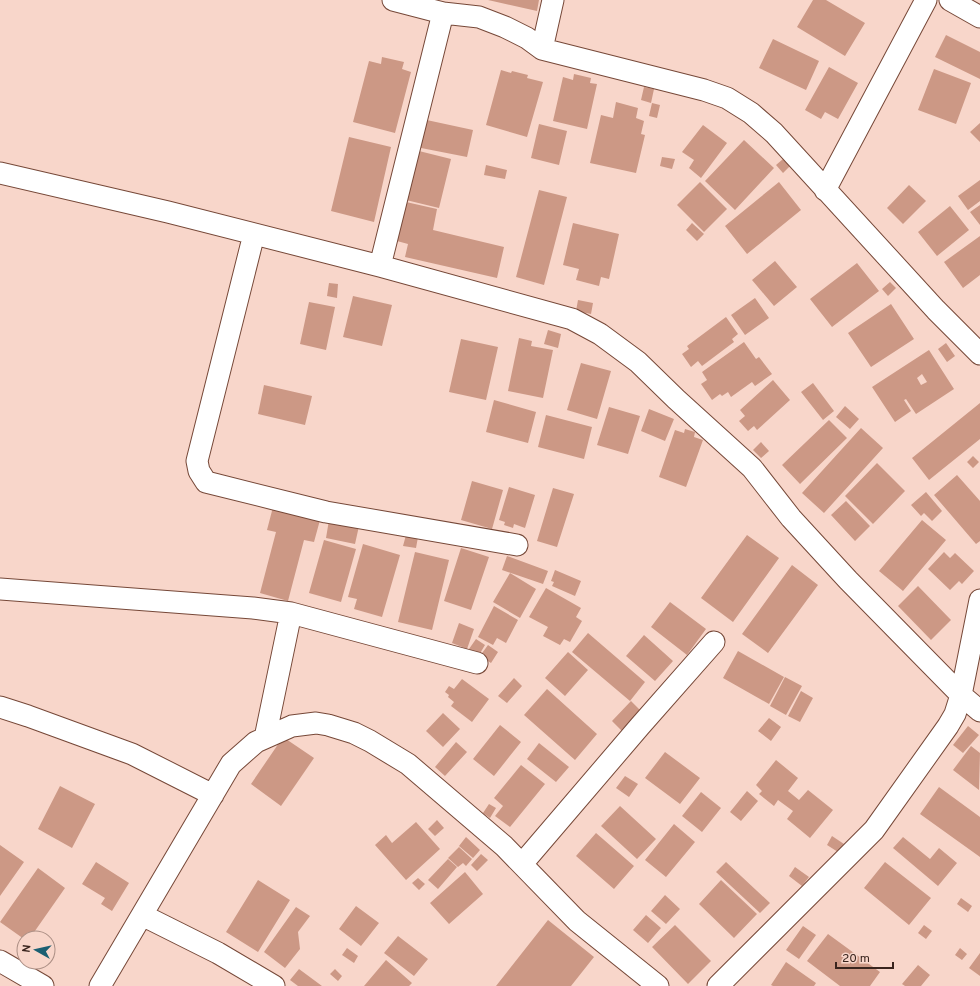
<svg xmlns="http://www.w3.org/2000/svg" width="980" height="986" font-family="Overpass,sans-serif">
<style>
.building{fill:#cc9885;fill-rule:evenodd}
.lines{fill:none;stroke-linecap:round;stroke-linejoin:round}
.minor-casing{stroke:#764838;stroke-width:23}
.minor{stroke:#fff;stroke-width:21}
</style>
<rect width="100%" height="100%" fill="#f8d6ca"/>
<path class="building" d="M488,0h51l-2,11z
M813,0h13l39,23 -20,33 -48,-29z
M946,35l34,17v27l-45,-22z
M773,39l46,22 -13,29 -47,-22z
M382,57l22,5 -2,7 9,3 -16,61 -42,-11 16,-61 12,3z
M829,67l29,16 -20,36 -13,-7 -4,7 -16,-9z
M934,69l37,14 -15,41 -38,-14z
M501,70l10,3 1,-2 16,4 -1,3 16,4 -16,55 -41,-12z
M574,74l17,4 -1,5 7,1 -10,45 -34,-8 10,-44 10,3z
M644,87l10,2 -3,14 -10,-3z
M616,102l22,6 -2,10 8,3 -3,13 4,1 -9,38 -46,-10 11,-48 12,3z
M652,103l8,2 -3,13 -8,-2z
M422,119l51,11 -6,27 -51,-10z
M980,123v19l-10,-10z
M539,124l28,7 -8,34 -28,-7z
M703,125l24,18 -26,35 -12,-10 5,-8 -12,-8z
M349,137l42,10 -17,75 -43,-11z
M744,140l30,28 -39,42 -30,-29z
M419,151l32,8 -12,49 -33,-8z
M662,157l13,2 -3,10 -12,-3z
M783,159l7,7 -7,7 -7,-8z
M486,165l21,5 -2,9 -21,-4z
M980,180v21l-12,9 -10,-14z
M700,182l27,27 -23,23 -27,-27z
M779,182l22,28 -54,44 -22,-28z
M909,185l17,16 -23,23 -16,-16z
M539,190l28,7 -23,88 -28,-8z
M406,202l31,7 -4,21 71,17 -7,31 -92,-21 3,-13 -11,-3z
M980,205v20l-10,-13z
M950,206l19,24 -32,26 -19,-24z
M573,223l46,11 -10,45 -8,-2 -2,9 -23,-6 3,-11 -16,-4z
M692,223l12,11 -7,7 -11,-11z
M980,236v39l-17,13 -19,-26z
M775,261l22,26 -23,19 -22,-26z
M857,263l22,28 -47,36 -22,-28z
M890,282l6,6 -8,8 -6,-7z
M329,283l9,1 -1,14 -10,-2z
M353,296l39,9 -10,41 -39,-9z
M755,298l14,20 -24,17 -14,-20z
M578,300l15,3 -2,11 -15,-3z
M309,302l26,5 -9,43 -26,-6z
M891,304l23,35 -43,28 -23,-34z
M726,317l12,17 -6,5 2,3 -32,24 -4,-5 -7,6 -9,-13 7,-5 -2,-3z
M548,330l13,4 -3,14 -14,-4z
M519,338l13,3 -1,5 22,4 -10,48 -35,-7z
M461,339l37,8 -12,53 -37,-8z
M744,342l12,17 3,-2 13,17 -17,12 -3,-4 -21,15 -3,-5 -6,4 -2,-2 -8,6 -11,-16 6,-4 -5,-8z
M946,343l9,13 -8,6 -9,-13z
M929,350l25,39 -38,25 -10,-15 -2,1 7,11 -16,11 -23,-35zM922,374l5,8 -6,3 -4,-7z
M581,363l30,8 -14,48 -30,-9z
M773,380l17,20 -33,30 -3,-4 -6,5 -9,-10 6,-5 -5,-6z
M813,383l21,28 -11,9 -22,-28z
M264,385l48,11 -7,29 -47,-11z
M494,400l42,12 -8,31 -42,-11z
M980,403v36l-51,41 -17,-22z
M845,406l14,13 -9,10 -14,-12z
M609,407l31,9 -12,38 -31,-9z
M649,409l25,10 -9,22 -24,-10z
M546,415l46,12 -8,32 -46,-12z
M829,420l18,18 -47,46 -18,-19z
M861,428l22,20 -59,65 -22,-20z
M685,429l10,3 -1,5 9,3 -17,47 -27,-10 16,-47 9,3z
M761,442l8,9 -8,7 -8,-8z
M973,456l6,6 -6,6 -6,-6z
M877,463l28,28 -32,33 -28,-28z
M957,475l23,26v40l-4,3 -42,-49z
M472,481l31,9 -11,39 -31,-9z
M509,487l26,8 -10,33 -11,-4 -1,4 -9,-3 1,-3 -6,-2z
M553,488l21,6 -17,53 -20,-6z
M926,492l16,19 -10,10 -8,-8 -3,3 -10,-11z
M846,501l24,25 -15,15 -24,-26z
M273,507l47,13 -6,22 -10,-2 -16,61 -28,-8 16,-61 -9,-2z
M329,520l30,6 -4,18 -29,-6z
M922,520l24,20 -43,51 -24,-20z
M406,535l12,2 -2,11 -13,-2z
M747,535l32,23 -46,64 -32,-24z
M324,540l32,9 -15,53 -32,-9z
M363,544l37,11 -18,62 -28,-8 3,-10 -9,-2z
M461,548l28,9 -18,53 -27,-9z
M415,552l34,8 -17,70 -34,-8z
M944,552l6,6 5,-5 19,18 -12,13 -3,-3 -9,9 -22,-21z
M507,556l41,15 -5,13 -41,-14z
M792,565l26,20 -50,68 -26,-19z
M555,570l26,11 -6,15 -23,-10 2,-4 -3,-1z
M510,573l26,16 -16,29 -27,-16z
M918,586l33,34 -20,20 -33,-34z
M546,588l35,20 -5,9 6,4 -12,21 -6,-3 -4,6 -17,-9 5,-9 -19,-10z
M670,602l36,27 -19,26 -36,-28z
M494,606l24,14 -12,23 -9,-5 -4,7 -15,-8z
M459,623l15,6 -7,20 -15,-6z
M588,633l57,49 -15,19 -58,-49z
M644,635l29,26 -18,20 -29,-25z
M476,639l9,6 -6,10 -10,-6z
M488,645l10,7 -7,11 -11,-7z
M738,651l46,26 -15,27 -46,-26z
M568,652l20,18 -23,26 -20,-18z
M785,677l17,9 -16,29 -16,-9z
M514,678l8,8 -15,17 -9,-7z
M462,679l27,20 -17,23 -21,-16 3,-4 -6,-5 1,-2 -4,-3 4,-6 5,3z
M547,689l50,45 -22,26 -51,-45z
M801,691l12,7 -13,24 -12,-6z
M631,701l13,13 -19,20 -13,-13z
M443,713l17,16 -17,18 -17,-16z
M769,718l12,9 -10,14 -13,-10z
M500,725l21,17 -27,34 -21,-17z
M968,726l11,9 -16,18 -10,-8z
M283,737l31,21 -33,48 -30,-22z
M456,742l11,10 -22,24 -10,-9z
M539,743l30,24 -13,15 -29,-23z
M971,746l9,7 -1,37 -26,-20z
M665,752l35,26 -20,26 -35,-26z
M776,760l22,18 -10,13 11,9 9,-10 25,20 -23,28 -23,-19 6,-8 -15,-11 -4,6 -15,-12 3,-3 -6,-6z
M521,765l24,19 -35,43 -15,-11 8,-10 -9,-8z
M625,776l13,8 -9,13 -13,-9z
M60,786l35,18 -23,44 -34,-19z
M939,787l41,30v40l-60,-43z
M747,791l11,10 -17,20 -11,-9z
M701,792l20,16 -19,24 -20,-16z
M489,804l7,4 -6,10 -7,-5z
M620,806l36,33 -19,20 -36,-33z
M437,820l7,8 -9,8 -7,-7z
M416,822l24,27 -34,31 -31,-35 11,-10 6,8z
M674,824l21,18 -29,35 -21,-17z
M596,833l38,33 -20,23 -38,-33z
M832,836l12,8 -6,8 -11,-7z
M466,837l14,13 -7,8 -14,-12z
M903,837l27,22 9,-11 18,15 -19,23 -45,-38z
M0,845l24,17 -24,34z
M459,847l13,12 -6,7 -3,-3 -5,4 -10,-9z
M481,854l7,6 -11,11 -6,-6z
M448,859l9,8 -19,22 -10,-9z
M96,862l33,21 -17,28 -11,-7 4,-6 -23,-14z
M726,862l44,41 -10,10 -44,-41z
M885,862l46,36 -22,27 -45,-37z
M795,867l14,10 -7,9 -13,-10z
M38,868l27,20 -35,50h-6v1l-24,-17z
M465,872l18,22 -34,30 -19,-21z
M418,878l7,6 -6,6 -7,-7z
M258,880l32,20 -32,52 -32,-20z
M721,880l36,34 -23,24 -35,-34z
M665,895l15,14 -14,15 -15,-13z
M961,898l11,8 -4,6 -11,-8z
M356,906l23,17 -18,23 -22,-17z
M296,907l14,9 -12,16 2,17 -15,19 -21,-16z
M646,915l15,13 -13,15 -15,-13z
M548,920l46,37 -23,29h-75z
M675,925l36,36 -23,23 -36,-37z
M924,925l8,6 -6,8 -8,-6z
M803,926l13,9 -17,24 -13,-9z
M828,934l52,38 -10,14h-30l-33,-25z
M398,936l30,23 -14,17 -30,-23z
M347,948l11,8 -4,7 -12,-8z
M960,948l7,6 -5,6 -7,-5z
M980,953v23l-11,-8z
M386,960l26,23 -3,3h-45z
M786,962l30,21 -2,3h-41l-2,-1z
M918,965l12,10 -9,11h-16l-3,-2z
M299,969l23,17h-24l-8,-6z
M335,969l7,7 -4,5 -8,-7z"/>
<g class="lines">
<defs>
<path id="minor" d="M393,0l50,13 36,4 26,10 22,11 15,11 162,41 23,8 24,15 23,20 162,177 44,44
M950,0l30,17
M542,49l11,-49
M0,173l168,39 212,54 192,53 28,15 38,28 38,37 76,69 39,50 57,62 113,115 19,16
M825,190l101,-190
M254,234l-57,227 2,10 7,11 120,30 191,33
M380,266l63,-253
M0,589l253,19 38,5 186,50
M0,707l28,9 104,38 81,41
M265,738l26,-125
M522,864l118,-138 74,-84
M142,915l76,38 56,33
M0,961l43,25
M100,986l131,-222 25,-22 36,-16 24,-3 12,2 26,8 16,8 38,23 96,82 73,75 81,65
M718,986l156,-156 74,-104 7,-12 6,-19 19,-95"/>
</defs>
<use href="#minor" class="minor-casing"/>
<use href="#minor" class="minor"/>
</g>
<g transform="translate(36 950) rotate(278)"><circle r="19" fill="#f8d6ca" stroke="#ac8f85"/>
<path d="M0-3L7 15L0 10L-7 15Z" fill="#1b5f72"/>
<text y="-6" font-size="11" font-weight="bold" text-anchor="middle" fill="#39241d">N</text>
</g>
<path d="M836 962v6h57v-6" fill="none" stroke="#39241d" stroke-width="2"/>
<text x="842" y="962" font-size="12" fill="#39241d" stroke="#f8d6ca" stroke-width="3" paint-order="stroke">20 m</text>
</svg>
